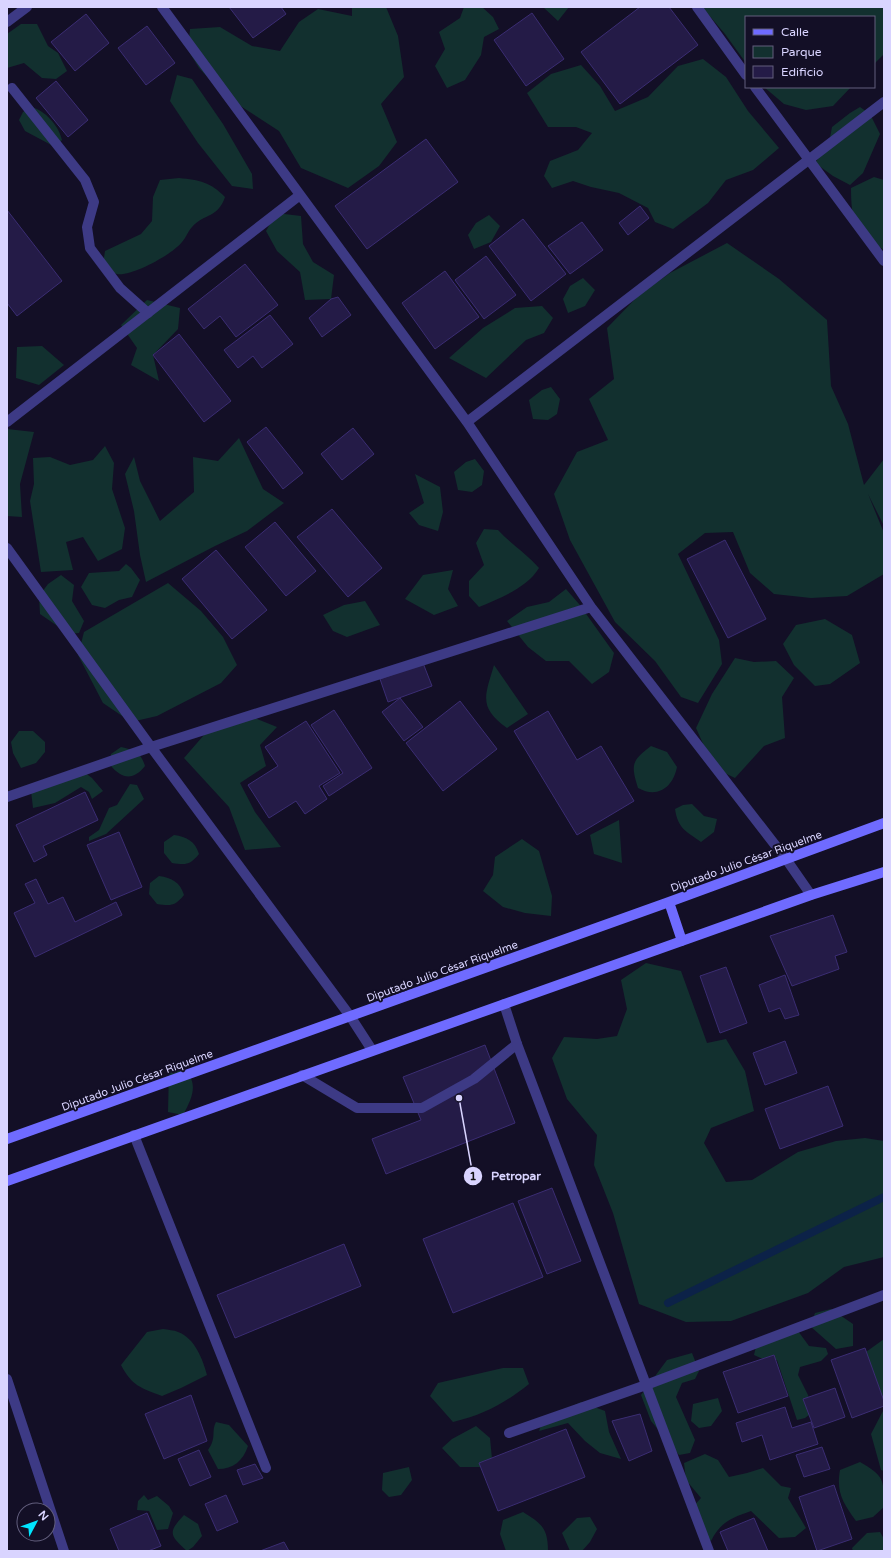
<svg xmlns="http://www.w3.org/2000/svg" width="891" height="1558" font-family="'Varela Round',sans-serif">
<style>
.green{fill:#12302f}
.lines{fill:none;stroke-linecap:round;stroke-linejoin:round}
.stream{stroke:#0c2248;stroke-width:8}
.building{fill:#241b47;stroke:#3b2d73}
.lane{stroke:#3d3a85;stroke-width:10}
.street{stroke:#3d3a85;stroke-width:10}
.secondary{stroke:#6f6bff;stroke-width:10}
.labels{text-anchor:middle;stroke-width:4;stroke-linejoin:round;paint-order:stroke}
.street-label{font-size:11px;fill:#d9d4ff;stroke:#130f26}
.leader{fill:none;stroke:#d9d4ff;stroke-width:1.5}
.callout-dot{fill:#d9d4ff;stroke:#130f26;stroke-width:1.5}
.mark-label{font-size:12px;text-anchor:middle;font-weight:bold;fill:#111}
.callout-label{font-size:12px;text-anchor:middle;font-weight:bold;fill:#d9d4ff;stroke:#130f26;stroke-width:4;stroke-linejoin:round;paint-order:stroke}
</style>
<rect width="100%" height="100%" fill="#130f26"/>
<path class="green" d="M352,7h34l12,29 6,41 -23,27 16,38 -18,24 -31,22 -47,-20 -22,-37 -54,-35 -26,-28 -11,-18 2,-21 30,-2 32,19 28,5 19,-29 19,-13 34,7z
M464,7h18l11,10 6,12 -15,8 -3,18 -16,25 -18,8 -12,-22 10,-17 -6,-17 21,-14z
M543,7h26l-11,14z
M702,7h182v47l-10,10v-47h-128v46l-21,-29z
M21,24h16l11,22 10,7 9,18 -11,8 -14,-1 -18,-15 -17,5v-34z
M703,59l23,18 22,34 31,37 -26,22 -27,10 -18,23 -35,26 -18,-7 -7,-14 -29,-15 -28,-6 -18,-6 -21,7 -8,-12 6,-15 28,-11 14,-17 -16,-6h-28l-21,-34 24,-19 30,-9 19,21 15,25 33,-14 30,-31z
M177,75l15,4 31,45 29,50 1,15 -21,-3 -34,-43 -28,-42z
M764,87h87l-18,19 -27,4 -22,-6z
M31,107c14,3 28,19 31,33l-7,7 -30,-16 -6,-11 4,-8z
M860,107l10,7 10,20 -17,39 -13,12 -17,-9 -18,-13 14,-20 3,-16 18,-14z
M874,177l10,3v70c-29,-17 -33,-30 -33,-62z
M179,178c21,2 31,4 46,19 -7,21 -20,16 -33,30 -4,4 -6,11 -10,15 -9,12 -51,35 -65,32 -5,-1 -10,-7 -14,-10l2,-13 36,-17 11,-13 1,-24 7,-17z
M276,213l25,3 2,28 10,18 21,13 -3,24 -26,1 -5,-28 -23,-21 -11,-20z
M489,215l11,11 -9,16 -17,7 -6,-14 8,-12z
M727,243l52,36 48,41 4,66 17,38 16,61 20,-26v67l-16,-32 16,39v41l-37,22 -36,2 -37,-4 -24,-21 -17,-41 -28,1 -27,21 41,86 3,24 -24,39 -17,-6 -26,-36 -40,-39 -45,-82 -16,-46 23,-42 31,-12 -19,-41 25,-20 -7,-51 32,-33 31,-22z
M583,278l12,12 -10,16 -17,7 -5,-14 7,-13z
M147,300l33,8 -2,21 -25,26 6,26 -28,-16 6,-17 -16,-23z
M542,306l11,12 -9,15 -18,7 -40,38 -37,-20 34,-30 32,-20z
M42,346l22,19 -25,20 -23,-7 1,-31z
M551,387l9,12 -3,15 -9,6 -15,-1 -4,-19 13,-10z
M7,429l27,3 -14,52 2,33 -15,-1z
M239,438l24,51 21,14 -37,28 -32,15 -69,36 -6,-27 -6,-44 -9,-37 9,-17 6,24 20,40 34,-29 -1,-35 25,4z
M105,446l9,17 -2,26 13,39 -3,21 -24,12 -15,-24 -17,5 7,28 -32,2 -11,-71 4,-17 -1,-26 17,-1 20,8 23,-5z
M475,459l9,12 -2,14 -10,7 -14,-2 -4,-18 12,-10z
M415,474l25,13 3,25 -5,19 -19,-6 -10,-12 15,-10z
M484,529l14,1c13,14 29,24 41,38 -12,20 -39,30 -60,39l-10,-11v-15l15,-16 -8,-22z
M126,564l5,4 9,12 -8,17 -13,3 -14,8 -13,-3 -11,-18 8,-14 30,-2z
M453,570l-5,19 10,17 -24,9 -29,-16 18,-24z
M61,575l13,10 -2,16 12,20 -5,12 -10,1 -29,-20 -1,-18 9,-12z
M168,583l33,28 22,26 14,28 -16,18 -64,33 -26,6 -28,-19 -25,-48 6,-23z
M566,589l13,15 35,49 -5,19 -17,12 -23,-23h-23l-18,-14 -21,-26 20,-14 22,-5z
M365,601l15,24 -33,12 -14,-6 -10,-16 21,-10z
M825,619l27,16 8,28 -30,21 -15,2 -21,-21 -11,-21 13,-19z
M735,658l19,4 22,-1 18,17 -12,19 3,41 -21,8 -29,32 -21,-10 -18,-40 16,-34z
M494,665l34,49 -21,14c-29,-21 -22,-32 -13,-63z
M252,717l25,10 -17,18 6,21 -26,17 15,29 26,35 -36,3 -16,-43 -45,-49 26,-30z
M19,731h14l12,11v10l-9,11 -15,5 -8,-15 -2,-11z
M651,746l16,6 10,15c-4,20 -19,32 -39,21 -7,-23 -7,-27 13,-42z
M121,747c13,3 20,5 24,19 -12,15 -23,13 -35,-1l1,-11z
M84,772l8,6 11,13 -11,8 -3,-7 -8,-5 -26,16 -22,5 -2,-17z
M130,784l7,1 7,14 -38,35 -17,7v-4l10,-7 10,-22 8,-3z
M692,804l12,12 13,3 -3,13 -13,10c-15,-11 -23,-13 -26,-33l8,-4z
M619,820l3,43 -28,-9 -4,-19z
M174,835c13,2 21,6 25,19 -9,11 -13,11 -27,9l-8,-10v-11z
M522,839l17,12 13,45 -1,20 -26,-3 -22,-6 -20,-16 10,-16 2,-18z
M159,876c13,2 21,6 25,19 -9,11 -13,11 -27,9l-8,-10 1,-11z
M646,963l35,8 26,72 19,-4 19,32 9,40 -43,17 -7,15 22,39 26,-2 46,-28 38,-11 29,-3 19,3v116l-40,10 -36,26 -77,28 -45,1 -47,-18 -26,-91 -19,-48 3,-30 -30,-36 -15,-41 12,-21 33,2 20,-3 10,-27 -6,-29z
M178,1065c22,14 16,30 5,50l-15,-3 1,-42z
M831,1309l22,15v22l-17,3 -26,-23 5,-13z
M163,1329c5,1 11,1 15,3 17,6 25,28 29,43l-26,13 -19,8c-21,-8 -30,-10 -41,-31l26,-33z
M798,1331l11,15 17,2 2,6 -7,7 -21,6 -2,8 10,20 5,17 -8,6 -8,2 -20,-60h-12l-11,-5 3,-13z
M884,1339v62l-18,-49z
M692,1353l7,18 -4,8 -13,4 -6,14 19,43 -5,13 -11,2 -28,-34 -10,-26 26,-35z
M503,1368h20l6,16c-24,19 -45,31 -76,38l-23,-26 8,-13z
M718,1398l4,13 -11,15 -12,2 -8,-7 2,-17z
M581,1402l24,9 4,21 12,27 -21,-6 -15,-12 -17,-18 -29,8 4,-11z
M884,1409v62l-3,-1 -10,-36z
M216,1422l13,3 19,21c-5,15 -15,23 -30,23l-10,-19c9,-12 3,-19 8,-28z
M476,1426l14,12 2,21 -12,8h-20l-18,-19 10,-9z
M705,1454l13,6 11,17 18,-4 16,-5 18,18 10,2 -3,10 18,30 -11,9 -16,1 -28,-27c-19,7 -30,10 -40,30l-13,-14 -8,-17 11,-12 -15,-18 -2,-17z
M860,1462c24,14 24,17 24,45l-11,10 -17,4c-13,-18 -20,-29 -16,-51z
M409,1467l3,13 -11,15 -12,2 -7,-7 1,-17z
M144,1495l4,5 9,-4 12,10 4,7 -5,16 -11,1 -8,-19 -12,-1 1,-9z
M523,1512c18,11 25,16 25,39h-42l-6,-17 3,-14z
M184,1515l14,9 4,12 -9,11 -6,4c-18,-16 -19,-19 -3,-36z
M590,1517l7,12 -7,13 -8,9h-12l-8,-18 15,-15z
M880,1532l4,7v12h-31l-1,-3 15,-15z"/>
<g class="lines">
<path class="stream" d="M668,1303l216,-106"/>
</g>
<path class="building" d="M229,7h52l5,7 -33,24z
M640,7h29l29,38 -78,59 -39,-52z
M532,13l32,46 -38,27 -32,-46z
M86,14l23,29 -34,28 -24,-29z
M147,26l28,37 -29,22 -28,-37z
M56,81l32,39 -20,17 -32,-39z
M426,139l32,43 -91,67 -32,-43z
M640,206l9,12 -21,17 -9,-12z
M7,210l55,71 -45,35 -10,-13z
M523,219l43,55 -35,27 -42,-55z
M582,222l21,28 -33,24 -22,-28z
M486,256l30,39 -32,24 -29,-39z
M245,264l33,41 -42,32 -16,-21 -16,13 -16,-20z
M445,271l34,46 -44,32 -33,-46z
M338,297l13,18 -29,22 -13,-19 22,-19z
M270,315l23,29 -31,24 -9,-12 -15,12 -14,-18z
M179,334l52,67 -27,21 -51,-67z
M266,427l37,46 -20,16 -36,-47z
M353,428l21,26 -32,26 -21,-26z
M332,509l50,59 -34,29 -51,-60z
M275,522l41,49 -30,25 -41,-49z
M725,540l41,79 -38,19 -41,-79z
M216,550l51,60 -35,29 -50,-60z
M423,663l9,23 -44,16 -8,-23z
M400,698l23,29 -19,14 -22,-29z
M460,701l37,48 -54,42 -37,-48z
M334,710l38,58 -43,28 -6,-10 20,-13 -32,-48z
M548,711l29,49 24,-14 33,55 -57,34 -63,-104z
M306,721l34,52 -21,13 8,13 -22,15 -9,-13 -27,17 -21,-33 30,-19 -13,-19z
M85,792l13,28 -55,26 4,9 -13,7 -18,-37z
M119,832l23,55 -31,13 -24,-55z
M36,879l12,25 15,-7 12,25 41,-20 6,13 -87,42 -21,-44 21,-10 -10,-19z
M833,915l14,37 -12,4 4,13 -47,17 -22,-50z
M726,967l21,56 -27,10 -20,-57z
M785,975l14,40 -14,4 -5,-11 -11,4 -10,-27z
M785,1041l12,32 -32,12 -12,-32z
M485,1045l30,78 -129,51 -14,-35 49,-19 -18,-43z
M828,1086l15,40 -63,23 -15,-40z
M552,1188l29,73 -34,13 -29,-73z
M513,1203l30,74 -90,36 -30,-74z
M344,1244l17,42 -126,52 -18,-43z
M865,1348l19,53v5l-32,12 -21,-58z
M774,1355l14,41 -50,17 -15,-41z
M835,1388l10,29 -31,11 -11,-29z
M191,1395l16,46 -43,18 -19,-45z
M785,1407l7,21 19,-6 7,22 -48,16 -8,-25 -20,7 -6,-19z
M640,1414l12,37 -23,10 -17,-40z
M566,1429l19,48 -87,34 -19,-48z
M822,1447l8,22 -26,8 -8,-22z
M199,1450l12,27 -21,9 -12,-27z
M255,1464l8,14 -20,7 -6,-15z
M834,1485l18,54 -35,12 -18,-54z
M226,1495l12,27 -21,9 -12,-27z
M147,1513l14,33 -13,5h-29l-9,-22z
M754,1518l14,33h-40l-8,-19z
M284,1542l5,9h-29z"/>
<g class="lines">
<path class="lane" d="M12,88l73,92 9,22 -7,25 3,21 30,40 28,25
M302,1075l55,33h65l52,-29 43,-35"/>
<path class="street" d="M162,7l305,415 124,185 195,252 25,36
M697,7l49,68
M7,22l20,-15
M755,87l129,174
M7,422l293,-227
M467,422l417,-320
M7,548l144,199 199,269 22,34
M7,797l144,-50 440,-140
M504,1004l13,40 192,507
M134,1135l132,333
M7,1379l57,172
M509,1433l137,-48 238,-90"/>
<path class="secondary" d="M669,902l13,39
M7,1139l662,-237 215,-79
M7,1181l804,-286 73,-23"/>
</g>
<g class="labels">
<g class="street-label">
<text transform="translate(746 861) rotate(-20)" y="4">Diputado Julio César Riquelme</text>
<text transform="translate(442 971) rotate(-20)" y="4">Diputado Julio César Riquelme</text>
<text transform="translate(137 1080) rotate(-20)" y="4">Diputado Julio César Riquelme</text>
</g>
</g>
<path class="leader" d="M459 1098L473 1176"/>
<g class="callout-dot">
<circle cx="459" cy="1098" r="4"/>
<circle cx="473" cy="1176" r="10"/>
</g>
<g class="mark-label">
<text x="473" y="1180">1</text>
</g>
<g class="callout-label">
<text x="516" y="1180">Petropar</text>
</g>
<rect width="891" height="1558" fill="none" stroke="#d9d4ff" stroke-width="16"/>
<rect x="745" y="16" width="130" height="72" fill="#130f26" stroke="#625e7d"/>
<rect x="753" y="29" width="20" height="6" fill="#6f6bff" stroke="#625e7d"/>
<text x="781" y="36" font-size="12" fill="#d9d4ff">Calle</text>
<rect x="753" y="46" width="20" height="12" fill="#12302f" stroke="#625e7d"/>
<text x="781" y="56" font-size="12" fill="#d9d4ff">Parque</text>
<rect x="753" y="66" width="20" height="12" fill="#241b47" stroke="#625e7d"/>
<text x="781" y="76" font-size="12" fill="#d9d4ff">Edificio</text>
<g transform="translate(36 1522) rotate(49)"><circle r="19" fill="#130f26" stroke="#625e7d"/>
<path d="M0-3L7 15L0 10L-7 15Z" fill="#00e5ff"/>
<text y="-6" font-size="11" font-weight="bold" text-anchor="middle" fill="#d9d4ff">N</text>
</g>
</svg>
